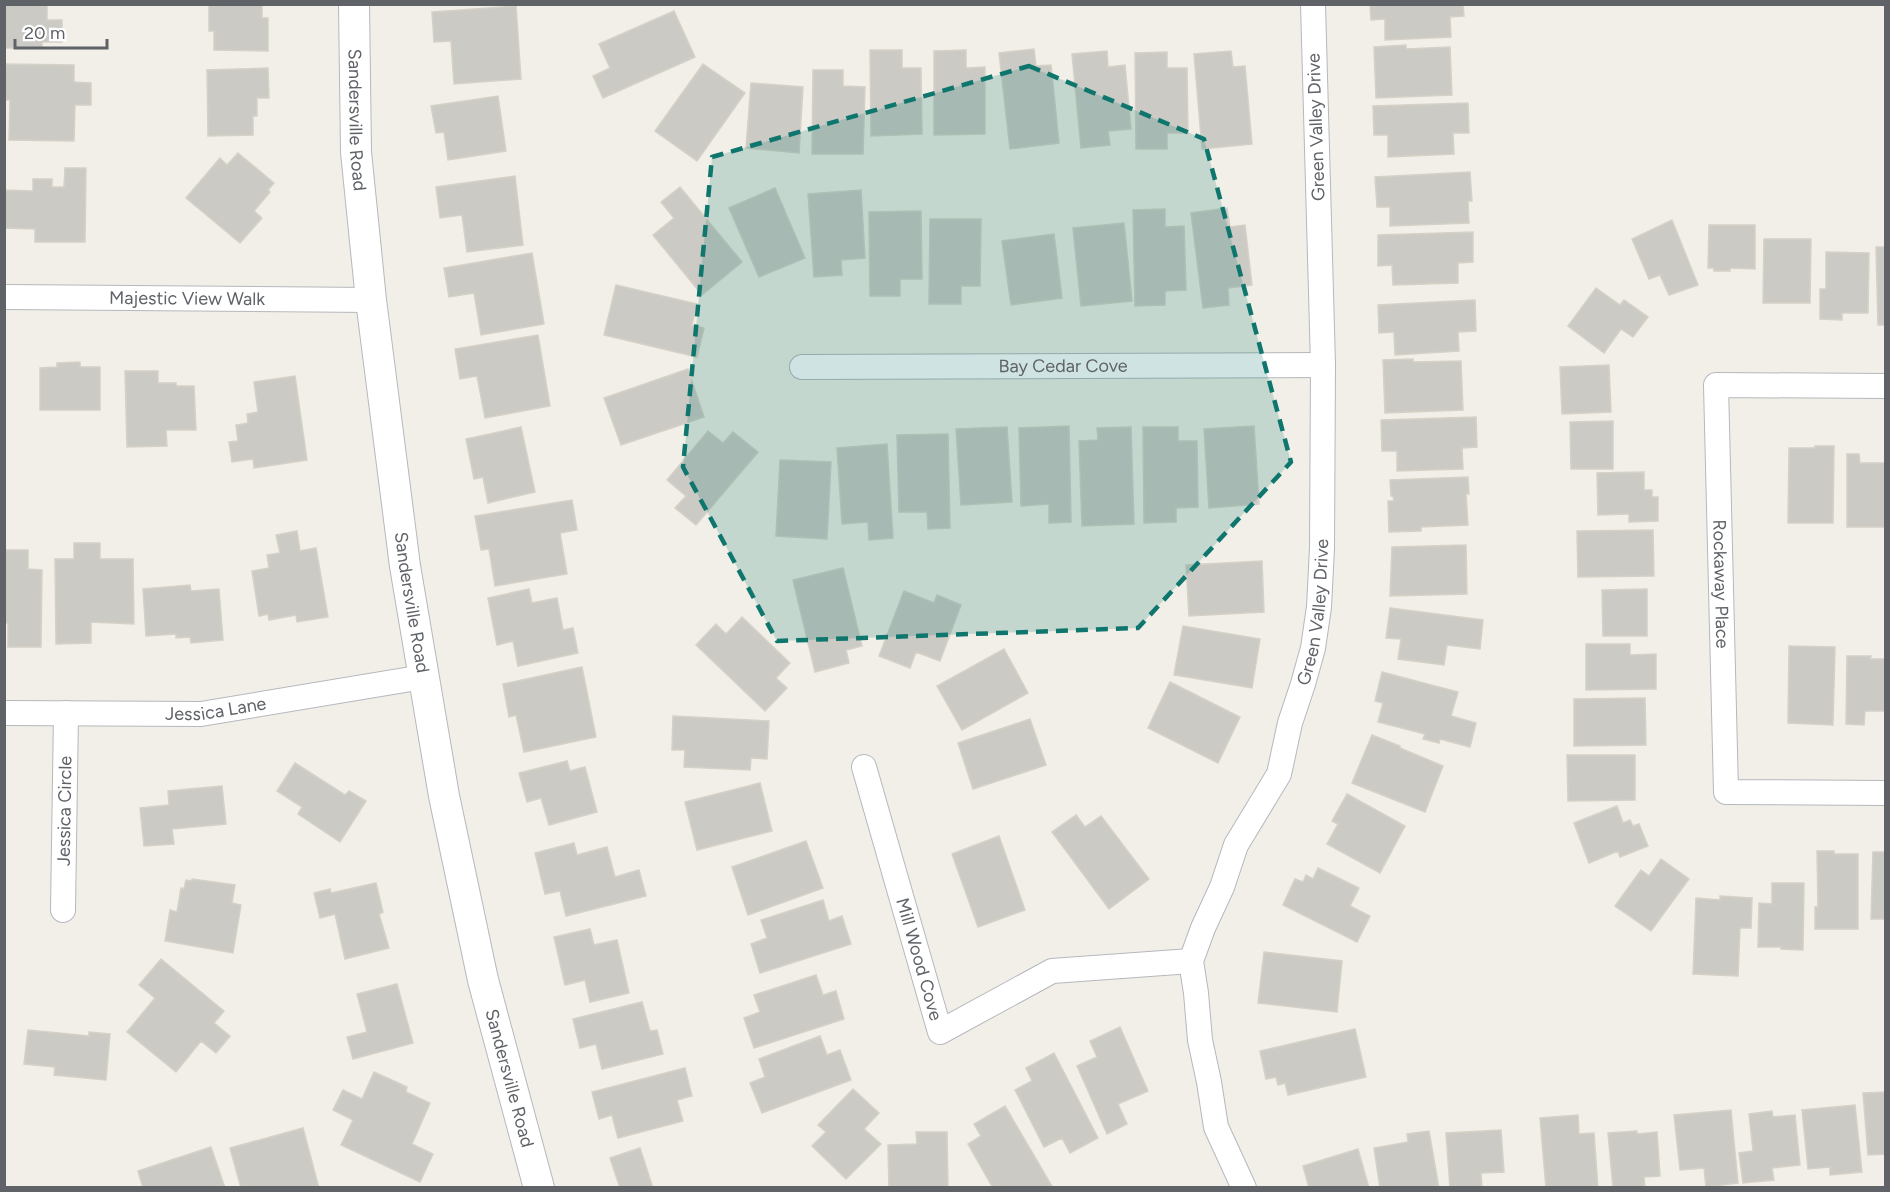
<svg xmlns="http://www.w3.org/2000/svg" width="1890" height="1192" font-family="Figtree,sans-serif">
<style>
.building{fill:#cccac5;stroke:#d6d1c6;stroke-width:1.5}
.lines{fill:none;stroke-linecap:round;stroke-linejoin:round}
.minor-casing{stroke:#b5b8bc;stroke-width:26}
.tertiary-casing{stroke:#b5b8bc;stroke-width:32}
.minor{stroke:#fff;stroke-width:24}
.tertiary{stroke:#fff;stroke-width:30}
.marked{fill:#0f766e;fill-opacity:0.2;stroke:#0f766e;stroke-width:4.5;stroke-dasharray:12 8;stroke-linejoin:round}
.labels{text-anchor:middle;stroke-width:4.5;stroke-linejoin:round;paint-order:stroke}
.street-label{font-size:18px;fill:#5f6368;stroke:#fff}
</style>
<rect width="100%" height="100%" fill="#f1efe8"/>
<path class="building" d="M4,4h43v16h15v22h-20v6h-38z
M209,4h53v14h6v33l-54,-1v-19h-5z
M1370,4h93l1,12 -14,1 1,20 -66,3v-21l-14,1z
M516,6l5,73 -67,5 -3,-43 -17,1 -2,-30z
M674,11l21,46 -92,41 -10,-22 17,-8 -11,-24z
M1406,45v4l44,-2 2,48 -76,3 -2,-51z
M1034,49l2,17 15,-1 8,78 -49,6 -11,-96z
M870,50h32v18h19l1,66 -51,2z
M966,50v18l19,-1v67l-51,1v-84z
M1107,51l1,16 17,-2 6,64 -23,2 2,14 -29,3 -9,-94z
M1231,51l2,16 12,-1 7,78 -50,5 -8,-95z
M1167,52v16h20l1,65h-21v16h-31l-1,-96z
M4,64l70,1v17l17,1v22h-16l-1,36 -65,-1 1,-40h-6z
M703,64l42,29 -48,68 -42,-30z
M268,68l1,30h-12v18h-4v19l-45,1 -1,-66z
M813,70h30v16l22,1 -2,67h-51z
M751,83l52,4 -4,66 -53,-5z
M498,96l8,55 -58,9 -4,-28 -8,1 -5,-27z
M1468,103l1,30h-16l1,21 -66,3v-22h-14l-1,-29z
M238,153l36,30 -6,7 2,2 -16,19 8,7 -22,25 -54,-45 34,-40 7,7z
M65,168h21l-1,74h-50v-13l-31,-1v-38l29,1v-12h19v8h12z
M1470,172l2,29h-4l1,22 -79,3v-19h-13l-2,-30z
M515,176l8,69 -56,7 -5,-37 -22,3 -4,-31z
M680,187l62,75 -40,33 -49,-60 21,-17 -13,-16z
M775,188l30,70 -46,19 -30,-69z
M861,190l4,68 -24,2 1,15 -28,2 -6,-83z
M1227,208l3,19 15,-2 7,60 -24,3 1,17 -26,3 -12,-95z
M1165,209v18l19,-1 2,64 -21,1v14l-30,1 -2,-96z
M921,211l1,68h-22v17h-30l-1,-84z
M930,219h51l-1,67h-19v18h-32z
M1672,220l26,65 -29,10 -9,-20 -11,4 -17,-40z
M1124,223l8,78 -51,5 -8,-78z
M1709,225h46v44l-25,-1v3h-16v-3h-6z
M1473,232v30l-15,1v20l-65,2 -1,-20 -14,1v-31z
M1054,234l8,64 -51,7 -9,-64z
M1764,239h47l-1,64h-47z
M1876,247h10v78h-8z
M1826,252l43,1 -1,60h-26v7l-22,-1v-30h6z
M532,253l12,71 -63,11 -7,-42 -25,4 -5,-29z
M616,285l81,19 -5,21 12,3 -7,29 -93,-22z
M1596,288l24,17 4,-5 24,17 -15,20 -12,-8 -17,24 -36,-27z
M1475,300l1,31 -18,1 1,19 -64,4 -1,-23 -15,1 -1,-28z
M538,335l12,71 -65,12 -8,-42 -17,3 -5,-30z
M1413,359v3l48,-1 2,49 -78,3 -2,-53z
M80,362v5h20v43h-60v-42l17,-1v-4z
M1609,365l2,47 -49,2 -2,-47z
M688,369l16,48 -83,28 -17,-47z
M125,371h33v12h18v3h18l2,44h-30l1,16 -40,1z
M295,376l12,84 -53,8 -1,-9 -21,3 -3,-20 9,-1 -2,-16 12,-2 -1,-9 11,-2 -4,-30z
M1476,417l1,30 -15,1 1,21 -66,2v-20h-15l-1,-31z
M1613,421v48h-42l-1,-47z
M1069,426l2,96 -22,1v-19l-28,2 -2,-78z
M1254,426l5,78 -50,4 -5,-79z
M521,427l14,65 -47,11 -5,-26 -9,2 -8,-40z
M1007,427l5,75 -51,3 -5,-76z
M1131,427l3,97 -52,2 -3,-85 19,-1 -1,-12z
M1143,427h35v14h19l1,66 -22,1v14l-32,1z
M708,431l15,12 10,-11 25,20 -62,73 -21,-17 11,-12 -19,-16z
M948,434l2,94 -22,1 -1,-17h-28l-2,-77z
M887,444l6,94 -24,2 -1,-18 -26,2 -5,-76z
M1815,446h19l-1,77h-45l1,-75h26z
M1847,454h12l1,9h26v64h-39z
M780,460l51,2 -4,77 -51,-3z
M1644,472v18h8v7h6v24l-29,1v-8l-31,1 -1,-42z
M1468,477l1,17h-3l2,31 -47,2v4l-32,1 -1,-31h6l-1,-5h-2l-1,-16z
M572,500l5,30 -17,3 7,41 -72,12 -6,-37 -8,1 -6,-34z
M1653,530l1,46 -76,1 -1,-46z
M297,531l3,20 16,-3 12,69 -31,5 -1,-7 -27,5 -1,-6 -9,2 -7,-45 17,-3 -2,-13 13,-2 -4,-18z
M74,543h26v16h33l1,65 -43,-2v21l-35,1 -1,-85h19z
M1466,545l1,49 -77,2 2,-49z
M4,550h24v19l14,1 -1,77h-33v-24h-4z
M1262,561l2,51 -75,4 -3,-51z
M843,568l19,78 -16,4 3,13 -34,9 -22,-92z
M190,585l1,6 28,-2 4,51 -32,3 -1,-6 -14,1v-4l-30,2 -3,-47z
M529,589l3,14 25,-5 6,32 10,-2 5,25 -60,13 -5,-25 -16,4 -9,-47z
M1647,589v47h-44l-1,-46z
M904,591l30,12 3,-8 24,10 -21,56 -24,-9 -6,16 -31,-12z
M1390,608l93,12 -3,29 -33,-4 -3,20 -46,-6 3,-20 -15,-1z
M742,617l48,46 -14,15 11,10 -22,23 -69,-66 20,-21 10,10z
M1183,626l77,13 -8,49 -78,-13z
M1586,644h44v11l26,-1v35l-70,1z
M1789,646l46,1 -2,78 -45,-2z
M1004,649l24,44 -66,37 -25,-44z
M1847,656h24l-1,3h16v52h-21l-1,14 -18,-1z
M582,667l14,70 -72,15 -8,-37 -7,2 -6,-33z
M1382,672l76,20 -7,24 25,7 -6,24 -30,-8 -1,4 -16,-4 2,-5 -47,-12 5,-19 -8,-2z
M1170,682l70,35 -22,46 -70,-35z
M1645,698l1,47 -72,1v-47z
M673,716l96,5 -2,38 -16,-1 -1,12 -66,-3 1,-17h-13z
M1030,719l16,46 -73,24 -15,-46z
M1372,735l28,11v2l43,18 -18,46 -73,-29z
M1567,755h68v45l-67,1z
M567,761l3,10 15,-4 12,45 -48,13 -8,-27 -14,4 -8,-29z
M295,763l50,32 4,-4 17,10 -26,41 -42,-28 4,-7 -25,-16z
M760,783l12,48 -75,19 -12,-48z
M222,786l4,38 -54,5 2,15 -30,2 -4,-38 29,-3 -1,-14z
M1347,794l58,32 -25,47 -53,-29 11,-20 -6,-3z
M1617,806l6,17 7,-3 3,6 6,-2 9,22 -28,11 -2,-6 -29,12 -15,-40z
M1076,815l9,12 16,-11 48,63 -40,30 -57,-77z
M999,836l26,74 -47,17 -26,-73z
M806,841l17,47 -75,27 -16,-48z
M574,843l3,12 30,-8 8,30 24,-7 7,26 -80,20 -6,-25 -15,3 -10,-41z
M1817,851h17v3h24v75h-43v-22h3z
M1873,852h13v64l-2,3h-13z
M1661,859l28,20 -38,52 -36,-25 26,-36 8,6z
M1318,868l41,20 -9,18 20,10 -13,26 -74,-37 12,-26 8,3 3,-7 7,4z
M192,879l43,6 -3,18 9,2 -8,48 -68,-12 5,-31 7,2 4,-24 3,1 2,-9 6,1z
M376,883l7,29 -4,2 10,34 -44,11 -10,-45 -15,4 -6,-25 16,-4 1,4z
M1772,883h32l-1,67 -22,-1v-2h-23l1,-44 13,1z
M1720,896l32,2 -1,30h-11l-2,48 -45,-2 3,-76 24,2z
M823,900l6,21 13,-5 9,28 -91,29 -9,-29 16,-6 -6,-18z
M590,929l4,16 23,-5 12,53 -39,9 -5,-22 -20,5 -11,-48z
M1264,952l78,9 -5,51 -79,-9z
M161,959l63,52 -10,12 16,13 -14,17 -15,-12 -25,31 -49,-40 28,-34 -16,-13z
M816,975l7,20 13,-4 8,28 -90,29 -10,-30 16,-6 -6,-17z
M397,984l16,59 -60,16 -6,-22 20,-5 -10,-38z
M642,1002l8,29 7,-1 6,24 -61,15 -6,-25 -16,4 -7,-29z
M1120,1027l28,64 -30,13 9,20 -20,10 -30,-68 20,-9 -7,-16z
M1355,1029l11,48 -78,18 -3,-12 -7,2 -2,-8 -10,2 -6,-28z
M28,1030l61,6v-4l21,2 -4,46 -52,-5 1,-8 -31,-3z
M820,1036l7,19 13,-5 11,30 -89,33 -12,-30 15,-6 -6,-18z
M1054,1053l44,85 -28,15 -8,-15 -18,9 -29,-57 17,-9 -6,-13z
M685,1068l7,28 -15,4 6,21 -65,17 -6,-23 -13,4 -7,-27z
M374,1072l33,15 -1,5 24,11 -18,41 21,10 -13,28 -79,-37 12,-25 -20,-10 10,-20 19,9z
M853,1089l26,24 -15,16 17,15 -35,35 -34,-33 14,-14 -8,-7z
M1886,1092v62l-18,1 -5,-62z
M1855,1105l7,67 -32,3v-8l-22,2 -6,-59z
M1005,1106l48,82h-60l-25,-44 13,-8 -7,-12z
M1731,1110l7,73 -32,4 -2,-19 -24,2 -6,-55z
M1772,1111l1,6 22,-2 5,50 -28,3 2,12 -31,3 -4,-30 14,-2 -4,-37z
M1578,1115l1,19 15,-1 4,55h-52l-6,-70z
M303,1128l16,60h-78l-11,-40z
M1501,1130l3,42 -23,1 1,15h-32l-4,-55z
M1429,1131l10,57h-59l-6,-40 34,-6 -1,-8z
M1637,1131v3l20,-2 3,44 -16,1 1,11h-32l-5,-55z
M916,1132h31l1,56h-59l-1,-43 29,-1z
M211,1147l14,41h-82l-5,-17z
M640,1148l13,40h-33l-10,-30z
M1358,1149l11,39h-60l-6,-22z"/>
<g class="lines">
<defs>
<g id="minor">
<path id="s1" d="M4,297l367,3"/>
<path id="s2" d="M802,367l521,-2"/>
<path id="s3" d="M1886,386l-170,-1 10,407 160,1"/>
<path id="s4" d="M4,713l197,1 222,-37"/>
<path id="s5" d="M864,767l76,265 112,-61 139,-10"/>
<path id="s6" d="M63,910l3,-197"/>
<path id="s7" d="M1244,1188l-28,-61 -7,-45 -9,-42 -4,-47 -5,-32 12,-33 19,-41 14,-42 43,-71 11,-51 13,-39 10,-36 6,-41 3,-59 1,-183 -10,-361"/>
</g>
<g id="tertiary">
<path id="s8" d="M354,4l2,148 15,148 34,266 39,230 39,184 56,208"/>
</g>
</defs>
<use href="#minor" class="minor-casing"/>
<use href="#tertiary" class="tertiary-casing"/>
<use href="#minor" class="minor"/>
<use href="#tertiary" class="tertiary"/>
</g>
<path class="marked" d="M1029,66l175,73 87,323 -153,166 -361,13 -94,-174 29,-310z"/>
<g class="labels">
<g class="street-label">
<text dy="6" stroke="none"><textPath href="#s8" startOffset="116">Sandersville Road</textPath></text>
<text transform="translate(1316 127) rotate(-92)" y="6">Green Valley Drive</text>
<text dy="6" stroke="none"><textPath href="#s1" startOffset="183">Majestic View Walk</textPath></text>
<text dy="6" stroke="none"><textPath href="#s2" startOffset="261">Bay Cedar Cove</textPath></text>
<text dy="6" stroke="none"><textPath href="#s3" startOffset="369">Rockaway Place</textPath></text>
<text dy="6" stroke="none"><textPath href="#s8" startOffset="602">Sandersville Road</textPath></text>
<text dy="6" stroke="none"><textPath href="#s7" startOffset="609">Green Valley Drive</textPath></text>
<text dy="6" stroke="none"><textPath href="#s4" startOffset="212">Jessica Lane</textPath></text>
<text dy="6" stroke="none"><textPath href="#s6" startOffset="99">Jessica Circle</textPath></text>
<text dy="6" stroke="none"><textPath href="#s5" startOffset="200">Mill Wood Cove</textPath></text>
<text dy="6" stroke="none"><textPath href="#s8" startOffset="1088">Sandersville Road</textPath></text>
</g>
</g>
<rect width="1890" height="1192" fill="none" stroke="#5f6368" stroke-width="12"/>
<path d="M15 39v9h92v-9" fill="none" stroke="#5f6368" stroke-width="3"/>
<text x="24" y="39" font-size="18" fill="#5f6368" stroke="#ffffff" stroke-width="4.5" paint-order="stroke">20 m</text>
</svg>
